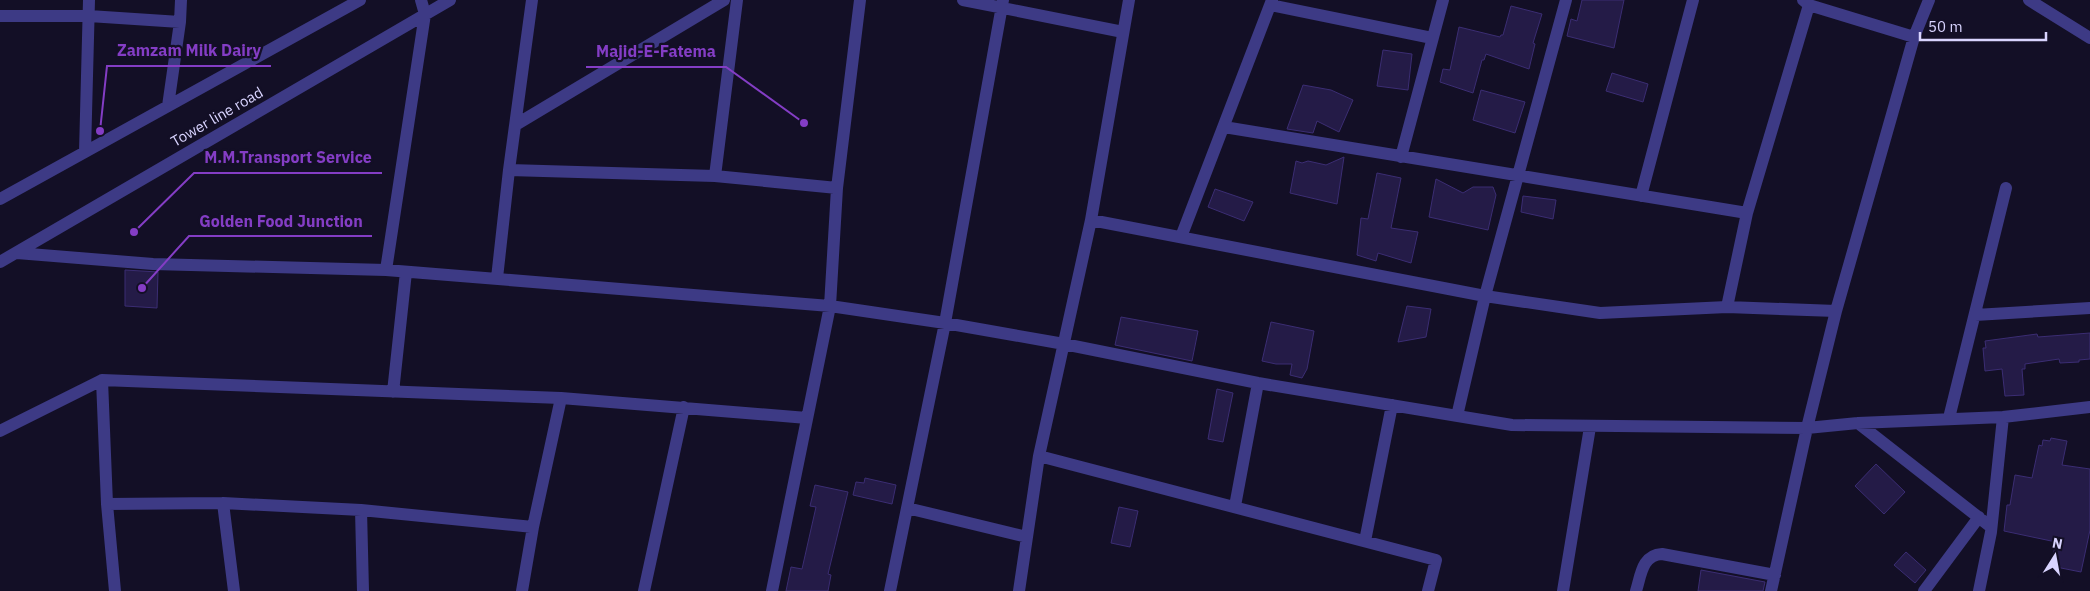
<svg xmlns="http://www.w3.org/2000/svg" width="2090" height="591" font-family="'IBM Plex Sans',sans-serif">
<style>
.building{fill:#241b47;stroke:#3b2d73}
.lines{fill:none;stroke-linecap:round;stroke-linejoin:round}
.street{stroke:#3d3a85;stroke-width:12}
.labels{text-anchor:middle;stroke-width:4.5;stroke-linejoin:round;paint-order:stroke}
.street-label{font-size:15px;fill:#d9d4ff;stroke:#130f26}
.leader{fill:none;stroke:#843dc5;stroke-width:2}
.callout-dot{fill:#843dc5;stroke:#130f26;stroke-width:2}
.callout-label{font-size:16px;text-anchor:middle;font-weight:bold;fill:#843dc5;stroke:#130f26;stroke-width:4.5;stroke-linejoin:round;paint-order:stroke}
</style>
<rect width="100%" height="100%" fill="#130f26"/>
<path class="building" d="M1582,0h42l-10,48 -47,-12 4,-17 6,2z
M1511,6l31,8 -9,29 2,1 -6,25 -43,-15 -2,6h-2l-9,33 -33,-11 3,-13 7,1 9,-43 41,10 1,-2h2z
M1383,50l29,4 -4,36 -31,-4z
M1612,73l36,11 -5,18 -37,-11z
M1303,85l28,5 22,10 -14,32 -22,-11 -4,12 -26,-4z
M1481,90l44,12 -10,31 -42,-13z
M1344,157l-7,47 -47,-11 6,-32 6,2 6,-2 18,4z
M1377,173l24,5 -10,50 27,4 -7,31 -33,-10 -2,8 -19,-6 4,-37 7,1z
M1436,179l27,14 10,-6h20l3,8 -8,35 -59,-13z
M1215,189l38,13 -9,19 -36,-14z
M1523,196l33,4 -3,19 -32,-7z
M125,270l33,2 -1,36 -32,-2z
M1407,306l24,3 -5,28 -28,5z
M1121,317l77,14 -6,30 -77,-16z
M1271,322l43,9 -7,38 -5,9 -12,-3 2,-11h-16l-14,-3z
M2090,333v26l-11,1v2l-19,1 -1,-4 -34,5v5h-3l2,26 -19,1 -3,-27 -17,2 -2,-23h3l-1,-7 52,-7 1,3z
M1217,389l16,4 -10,49 -15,-3z
M2051,438l16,3 -5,24 28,4v61l-9,42 -30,-6 5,-24 -52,-11 3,-26h3l5,-30 17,3 7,-33 3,1 1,-6 7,1z
M1876,464l29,28 -21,22 -29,-28z
M865,478l31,7 -4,19 -39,-9 3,-13 8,1z
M815,485l33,7 -20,82 3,1 -3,16h-42l5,-24 11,2 14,-62 -6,-1z
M1119,507l19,4 -8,36 -19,-4z
M1906,552l20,18 -11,13 -21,-18z
M1701,570l64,12 -2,9h-65z"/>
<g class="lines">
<path class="street" d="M963,0l160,32
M1803,0l6,5 105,32
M2029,0l61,38
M1270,5l162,33
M0,16h89l91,6
M168,106l12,-84 1,-22
M517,124l207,-124
M1224,127l523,86
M85,152l4,-152
M1401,157l42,-157
M509,170l206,6 122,12
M715,176l22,-176
M1641,196l52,-196
M0,199l360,-199
M1091,220l394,76 115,17 127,-6 109,4
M1181,237l91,-237
M17,253l136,11 233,6 444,36 115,17 119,21 194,39 254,42 295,3 51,-5 145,-6 87,-10
M0,262l450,-262
M386,270l39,-256 -4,-14
M497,278l12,-108 23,-170
M1727,307l20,-94 62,-208
M1975,315l115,-7
M102,380l5,124 8,87
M393,392l13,-120
M1457,416l28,-120 81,-296
M1949,418l57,-230
M1858,423l133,104
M0,431l102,-51 459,18 246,20
M1039,456l397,104 -8,31
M223,503l11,88
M107,504l116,-1 138,7 172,17
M1235,506l23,-123
M907,508l120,29
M361,510l2,81
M1365,541l27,-136
M522,591l11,-64 28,-129
M644,591l40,-184
M772,591l58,-285 7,-118 23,-188
M890,591l55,-268 58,-323
M1019,591l20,-135 52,-236 38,-220
M1563,591l27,-164
M1636,591c5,-16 6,-36 26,-37l113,21
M1771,591l36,-163 29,-117 78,-274 15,-37
M1924,591l55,-74
M1979,591l12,-59 12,-115"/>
</g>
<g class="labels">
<g class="street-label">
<text transform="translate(217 117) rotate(-30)" y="5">Tower line road</text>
</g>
</g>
<path class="leader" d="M100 131L107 66H271M804 123L726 67H586M134 232L194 173H382M142 288L189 236H372"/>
<g class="callout-dot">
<circle cx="100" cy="131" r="5"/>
<circle cx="804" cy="123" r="5"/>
<circle cx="134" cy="232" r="5"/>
<circle cx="142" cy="288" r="5"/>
</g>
<g class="callout-label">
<text x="189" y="56">Zamzam Milk Dairy</text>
<text x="656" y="57">Majid-E-Fatema</text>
<text x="288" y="163">M.M.Transport Service</text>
<text x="281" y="227">Golden Food Junction</text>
</g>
<g transform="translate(2055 556) rotate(11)" stroke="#130f26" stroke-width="4" paint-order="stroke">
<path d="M0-4L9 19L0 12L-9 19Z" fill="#d9d4ff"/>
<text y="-8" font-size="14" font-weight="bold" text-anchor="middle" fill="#d9d4ff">N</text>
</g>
<path d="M1920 32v8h126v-8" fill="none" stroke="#d9d4ff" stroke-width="2.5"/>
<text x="1928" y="32" font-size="15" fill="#d9d4ff" stroke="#130f26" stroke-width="4" paint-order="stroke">50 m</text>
</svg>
